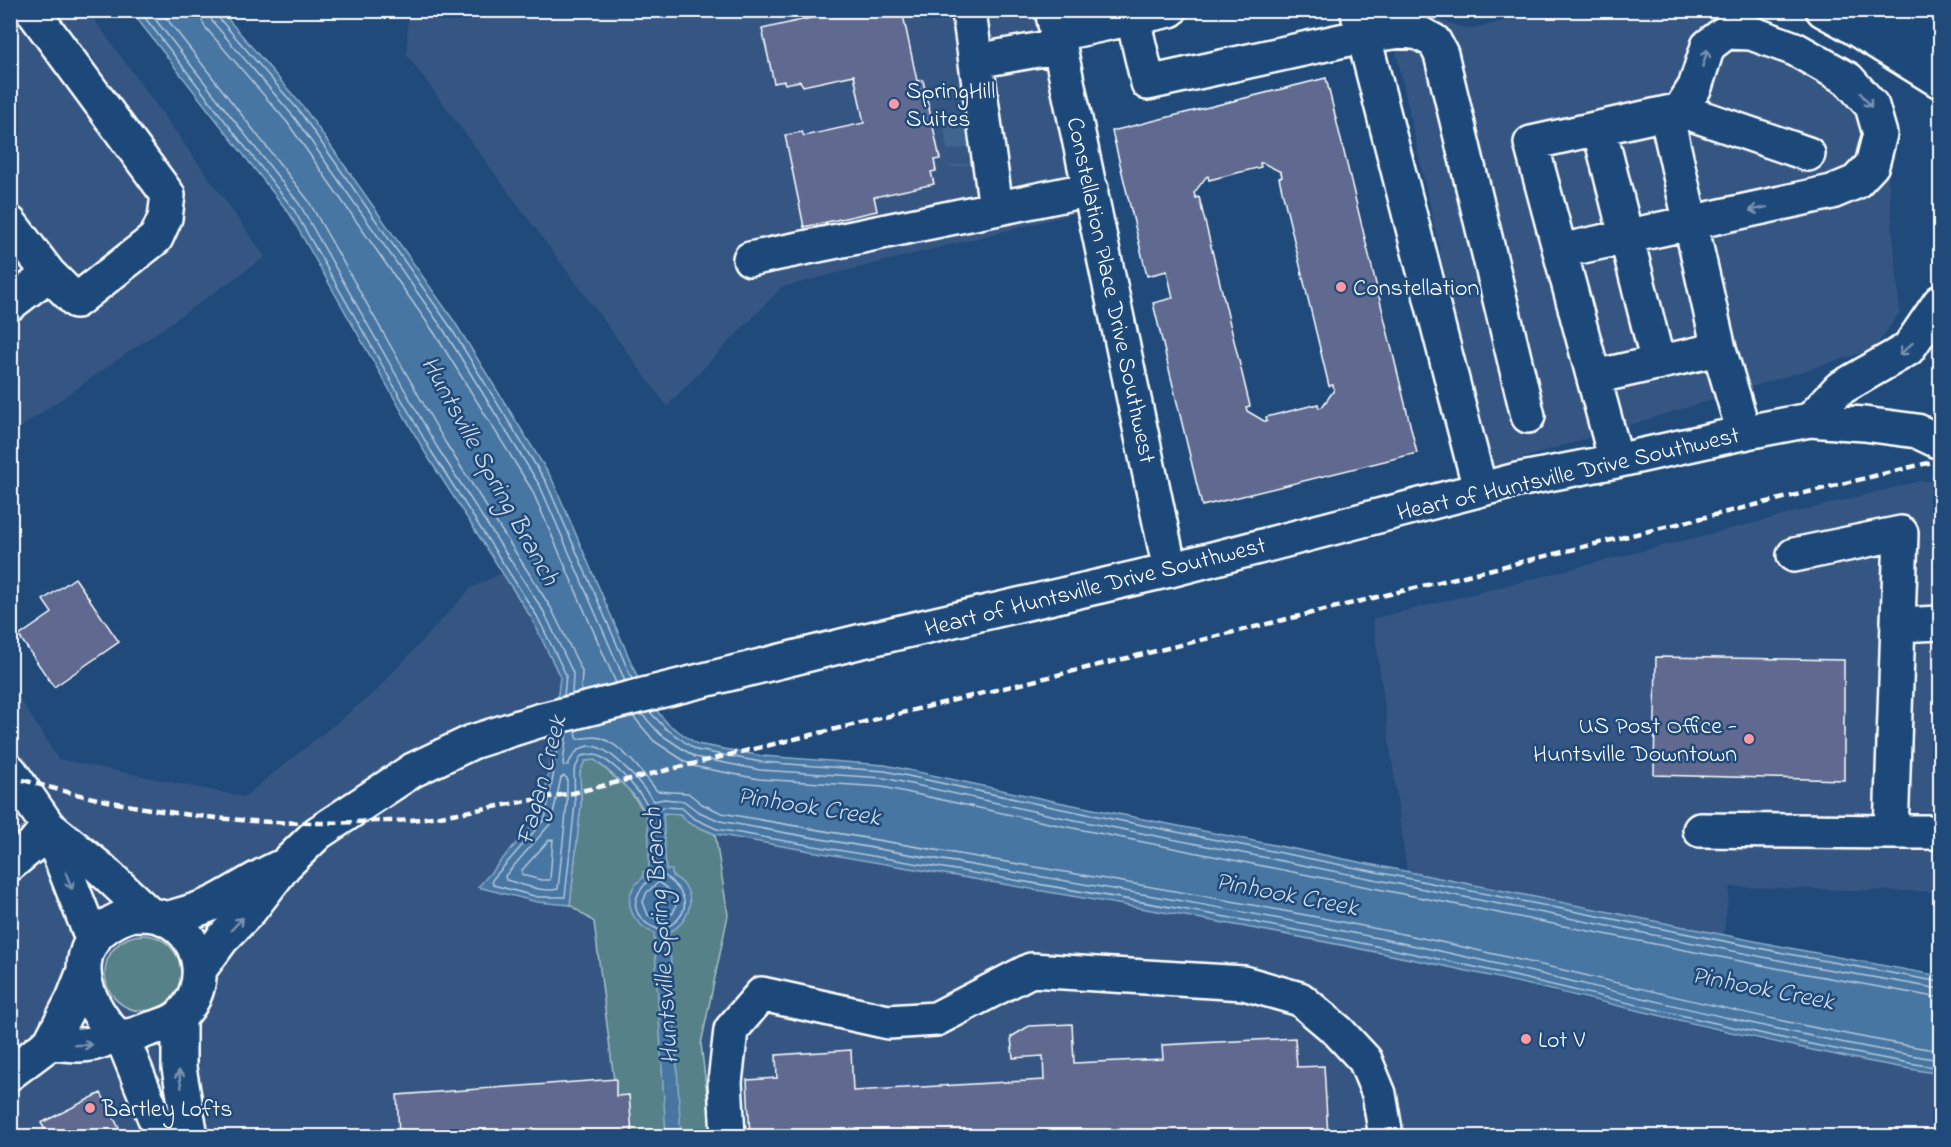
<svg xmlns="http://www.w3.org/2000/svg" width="1951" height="1147" font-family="'Indie Flower',sans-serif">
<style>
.built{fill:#365683}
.green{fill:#568188;stroke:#aac0c4;stroke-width:1.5}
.water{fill:#4776a3;stroke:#91adc8;stroke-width:1.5}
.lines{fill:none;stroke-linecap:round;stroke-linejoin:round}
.shore{stroke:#b5c8da;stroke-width:1.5}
.building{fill:#60698f;stroke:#fff;stroke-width:1.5;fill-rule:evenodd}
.minor-tunnel{stroke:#41658e;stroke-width:33;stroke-dasharray:33 16;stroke-linecap:butt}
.minor-casing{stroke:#fff;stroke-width:38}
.highway-casing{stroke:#fff;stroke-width:38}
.minor{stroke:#1f4a7a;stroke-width:33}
.highway{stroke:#1f4a7a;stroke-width:33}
.rail{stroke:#fff;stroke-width:4.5;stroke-dasharray:9 4.5;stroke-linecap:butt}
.oneway{stroke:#7992af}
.poi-dot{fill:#ff9aa2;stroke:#1f4a7a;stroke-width:2}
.labels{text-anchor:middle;stroke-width:5;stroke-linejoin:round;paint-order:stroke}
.poi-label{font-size:24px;fill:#fff;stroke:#1f4a7a;text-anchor:start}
.street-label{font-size:24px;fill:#fff;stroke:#1f4a7a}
.water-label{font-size:26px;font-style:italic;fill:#d1dde8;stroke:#1f4a7a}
</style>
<rect width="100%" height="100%" fill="#1f4a7a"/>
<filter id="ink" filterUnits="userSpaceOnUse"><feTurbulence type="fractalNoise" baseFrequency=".0167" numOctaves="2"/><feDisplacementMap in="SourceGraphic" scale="12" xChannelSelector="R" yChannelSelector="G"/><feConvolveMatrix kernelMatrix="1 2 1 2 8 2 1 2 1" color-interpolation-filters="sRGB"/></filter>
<g filter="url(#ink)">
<path class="built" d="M11,11h77l142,196 35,50 -254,177z
M408,11h658l42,194 -326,82 -115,119 -260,-351z
M1387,11h21l61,18 81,-18h166l29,5 99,49 37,34 19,213 -26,37 -386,120z
M1920,481h20v411l-210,-5 -7,48 -316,-63 -34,-253z
M502,573l30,46 28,59 -12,98 -8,40 -62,70 59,16 33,3 11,-101 -1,-32 48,17 52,25 9,9 26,11 529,91 185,38 332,78 179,33v62h-1929l-1,-453 48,76 186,38 132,-106 95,-103z"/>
<path class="green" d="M595,760l33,29 18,25h34l9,9 26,11 13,81 -27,129 11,92h-92v-3l11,-1 -2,-36h-13l-22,-174 -24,-17 11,-101 -1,-32 5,-11z
M105 973a38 38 0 1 1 76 0a38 38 0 1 1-76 0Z"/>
<path class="water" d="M131,11h90l83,97 150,213 98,158 95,220 21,25 29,20 65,12 123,9 173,37 742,148 140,26v98c-173,-28 -342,-76 -515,-112 -235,-49 -473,-85 -710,-128l-26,-11 -9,-9 -17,-1 3,57h6v6c27,12 21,45 -3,56l12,204h-15l-12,-203c-24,-9 -35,-39 -11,-55v-6l6,-1c0,-15 1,-43 -3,-56 -5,-18 -37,-44 -51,-55l-10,1 -5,11 1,32 -11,101 -33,-3 -59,-15 62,-71 8,-40 12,-99 -28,-58 -106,-165 -137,-241z"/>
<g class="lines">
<path class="shore" d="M139,10l155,200 137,241 106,165 29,59 -2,21
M148,10l152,195 137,242 107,165 29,61 -1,21
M160,10l148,190 137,242 106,166 31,63 -1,21
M200,10l1,8 4,9 82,95 148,212 97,156 84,193
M209,10l3,11 82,96 149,212 97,157 85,195
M217,10l1,7 82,95 149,213 97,157 86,197
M650,712l15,16 31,22 65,12 124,9 172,37 374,75 368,73 141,26
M642,714l18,20 35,23 65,13 124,8 171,38 374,74 369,74 142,25
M633,716l21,25 38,25 67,13 124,8 170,37 375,75 368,73 144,26
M576,730l1,9c8,-1 17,-3 24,-1 21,7 43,36 56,53l31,2 14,11 20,9c234,42 468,77 700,125 173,37 344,85 518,113
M567,732l-4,31 1,3 4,-1c22,-51 69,15 86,36l10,-2 20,2 13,10 23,10c233,43 469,77 701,126 174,37 344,85 519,113
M559,734l-6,43 -8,42 -53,61 1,5 45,12h27l10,-93 -1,-33 7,-15 14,-2c25,12 44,37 58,59h3l7,-6 19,1 11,10 24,11c235,42 470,77 703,126 174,37 345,85 520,113
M564,776l3,2v26l-9,85c-15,4 -36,-5 -52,-9l-1,-4 46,-53 10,-45z
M553,839l-3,41h-9l-19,-5v-5l27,-30z
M658,870c14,11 39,30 19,50 -5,5 -11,7 -16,11 -5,-3 -12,-5 -16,-9 -23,-20 1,-39 13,-52z
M659,882c11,9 23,15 14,31l-13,8 -12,-6 -5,-13 4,-10z"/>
</g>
<path class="building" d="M846,10h22l1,2 33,-2 15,71 6,-1 17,79 -6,1 2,11 -5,1 3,12 -60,13 3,14 -73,16 -19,-92 17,-3 2,4 60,-13 -10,-48 -51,11 -3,-5 -15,3 -1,-3 -10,2 -12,-54z
M1326,78l91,375 -215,53 -49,-203 20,-5 -6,-27 -20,5 -35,-145zM1260,163h3l18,9 1,5 -3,1 50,208 4,-1 1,5 -12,17 -3,1 -1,-4 -52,13 1,4h-3l-17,-10 -1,-4 4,-1 -51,-209 -3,1 -2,-5 12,-16 2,-1 1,4 52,-13z
M75,578l44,64 -65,45 -35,-51 33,-23 -9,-13z
M1656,657l188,3v120l-190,-5z
M1072,1024l2,39 89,-4 -1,-14 133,-7 2,29 27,-1 4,70h-578l-3,-56 30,-2 -1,-23 75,-5 2,41 191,-11 -1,-24 -30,2 -2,-21 18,-11z
M616,1079v17l13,-1 3,38h-12v3h-221l-2,-41z
M101,1093l22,43h-74l-8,-13z"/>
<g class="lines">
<path class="minor-tunnel" d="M959,115l7,50"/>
<defs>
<path id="minor" d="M32,10l136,185 -3,23 -9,20 -80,63 -27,-27
M1052,10l118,560
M1357,10l123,479
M1933,10l1,9 6,9
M969,12l27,196
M1133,19l15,64 215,-47 40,-5 16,2 15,8 7,13 87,362
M1058,34l112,-24
M976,61l84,-15
M1666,113l53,236 25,84
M1599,128l59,235
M10,223l39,51 -39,30
M1560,251l272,-59 24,-10 16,-17 8,-31 -8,-28 -24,-27 -53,-30 -44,-16 -25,-1 -18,14 -13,41 -15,23
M750,259l341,-70
M1594,377l125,-28
M1810,420l29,-31 69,-40 32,-47
M1616,461l-85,-318 149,-33 128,44
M1898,625l42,-2
M10,771l38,55 45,115
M49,827l51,41 49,46
M1700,830l191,2 10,-299 -107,22
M1891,832h49
M10,864l23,-19 15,-19
M132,914c13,0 25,0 36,6 36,19 42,68 12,96 -9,8 -21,10 -33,14 -24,9 -30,10 -45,-12 -30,-44 -24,-86 30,-104z
M166,919c17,-5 34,-9 50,-17 21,-11 40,-24 62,-34
M200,969l22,-30 29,-30 34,-44 33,-32 95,-63 59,-28 66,-21 320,-79 312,-72 347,-90 99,-19 136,-30 58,-11 54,4 53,7 23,11
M179,1017v51l12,68
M122,1037l40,99
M50,1043c23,2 44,6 64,-9
M10,1073l40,-30 23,-44 11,-28
M728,1136l-3,-54 6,-52 31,-36 126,28 48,-3 95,-49 213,13 56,16 38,32 27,29 14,34 7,42"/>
<path id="highway" d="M1823,10l20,11 97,60
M1878,10l62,37"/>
</defs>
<use href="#minor" class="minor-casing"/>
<use href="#highway" class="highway-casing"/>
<use href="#minor" class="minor"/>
<use href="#highway" class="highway"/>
<path class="rail" d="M10,776c117,36 243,53 365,45 12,0 24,0 36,-1 54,-7 108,-18 162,-27l1367,-333"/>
</g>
<defs><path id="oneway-shaft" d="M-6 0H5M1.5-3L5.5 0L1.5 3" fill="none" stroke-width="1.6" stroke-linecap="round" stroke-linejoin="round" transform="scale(1.5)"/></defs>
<g class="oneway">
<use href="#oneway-shaft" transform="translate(1705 58) rotate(-74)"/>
<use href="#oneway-shaft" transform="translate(1866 100) rotate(52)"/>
<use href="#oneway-shaft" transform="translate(1758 209) rotate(168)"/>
<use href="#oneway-shaft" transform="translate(1906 349) rotate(138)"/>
<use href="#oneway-shaft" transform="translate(69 881) rotate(69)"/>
<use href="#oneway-shaft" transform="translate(237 924) rotate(-46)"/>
<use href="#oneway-shaft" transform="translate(83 1045)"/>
<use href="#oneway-shaft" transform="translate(180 1079) rotate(-99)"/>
</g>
</g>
<g class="poi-dot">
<circle cx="894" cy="104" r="6"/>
<circle cx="1341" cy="287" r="6"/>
<circle cx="1749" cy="739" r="6"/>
<circle cx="1526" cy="1039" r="6"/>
<circle cx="90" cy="1108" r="6"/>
</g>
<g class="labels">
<g class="poi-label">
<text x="906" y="98">SpringHill<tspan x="906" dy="28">Suites</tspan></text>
<text x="1353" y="295">Constellation</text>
<text x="1737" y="733" text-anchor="end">US Post Office -<tspan x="1737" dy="28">Huntsville Downtown</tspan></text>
<text x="1538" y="1047">Lot V</text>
<text x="102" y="1116">Bartley Lofts</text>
</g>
<g class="street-label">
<text transform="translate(1112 290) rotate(78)" y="8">Constellation Place Drive Southwest</text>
<text transform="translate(1568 473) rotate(-13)" y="8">Heart of Huntsville Drive Southwest</text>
<text transform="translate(1095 586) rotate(-14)" y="8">Heart of Huntsville Drive Southwest</text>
</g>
<g class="water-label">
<text transform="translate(491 470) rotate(61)" y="9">Huntsville Spring Branch</text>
<text transform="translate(540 780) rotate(-75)" y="9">Fagan Creek</text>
<text transform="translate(809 805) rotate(9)" y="9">Pinhook Creek</text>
<text transform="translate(1287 893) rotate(11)" y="9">Pinhook Creek</text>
<text transform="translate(660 936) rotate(-94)" y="9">Huntsville Spring Branch</text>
<text transform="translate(1763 987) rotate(11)" y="9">Pinhook Creek</text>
</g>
</g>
<rect width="1951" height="1147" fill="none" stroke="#1f4a7a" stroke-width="36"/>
<rect x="18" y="18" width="1915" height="1111" fill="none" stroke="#fff" stroke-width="2" filter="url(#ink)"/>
</svg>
